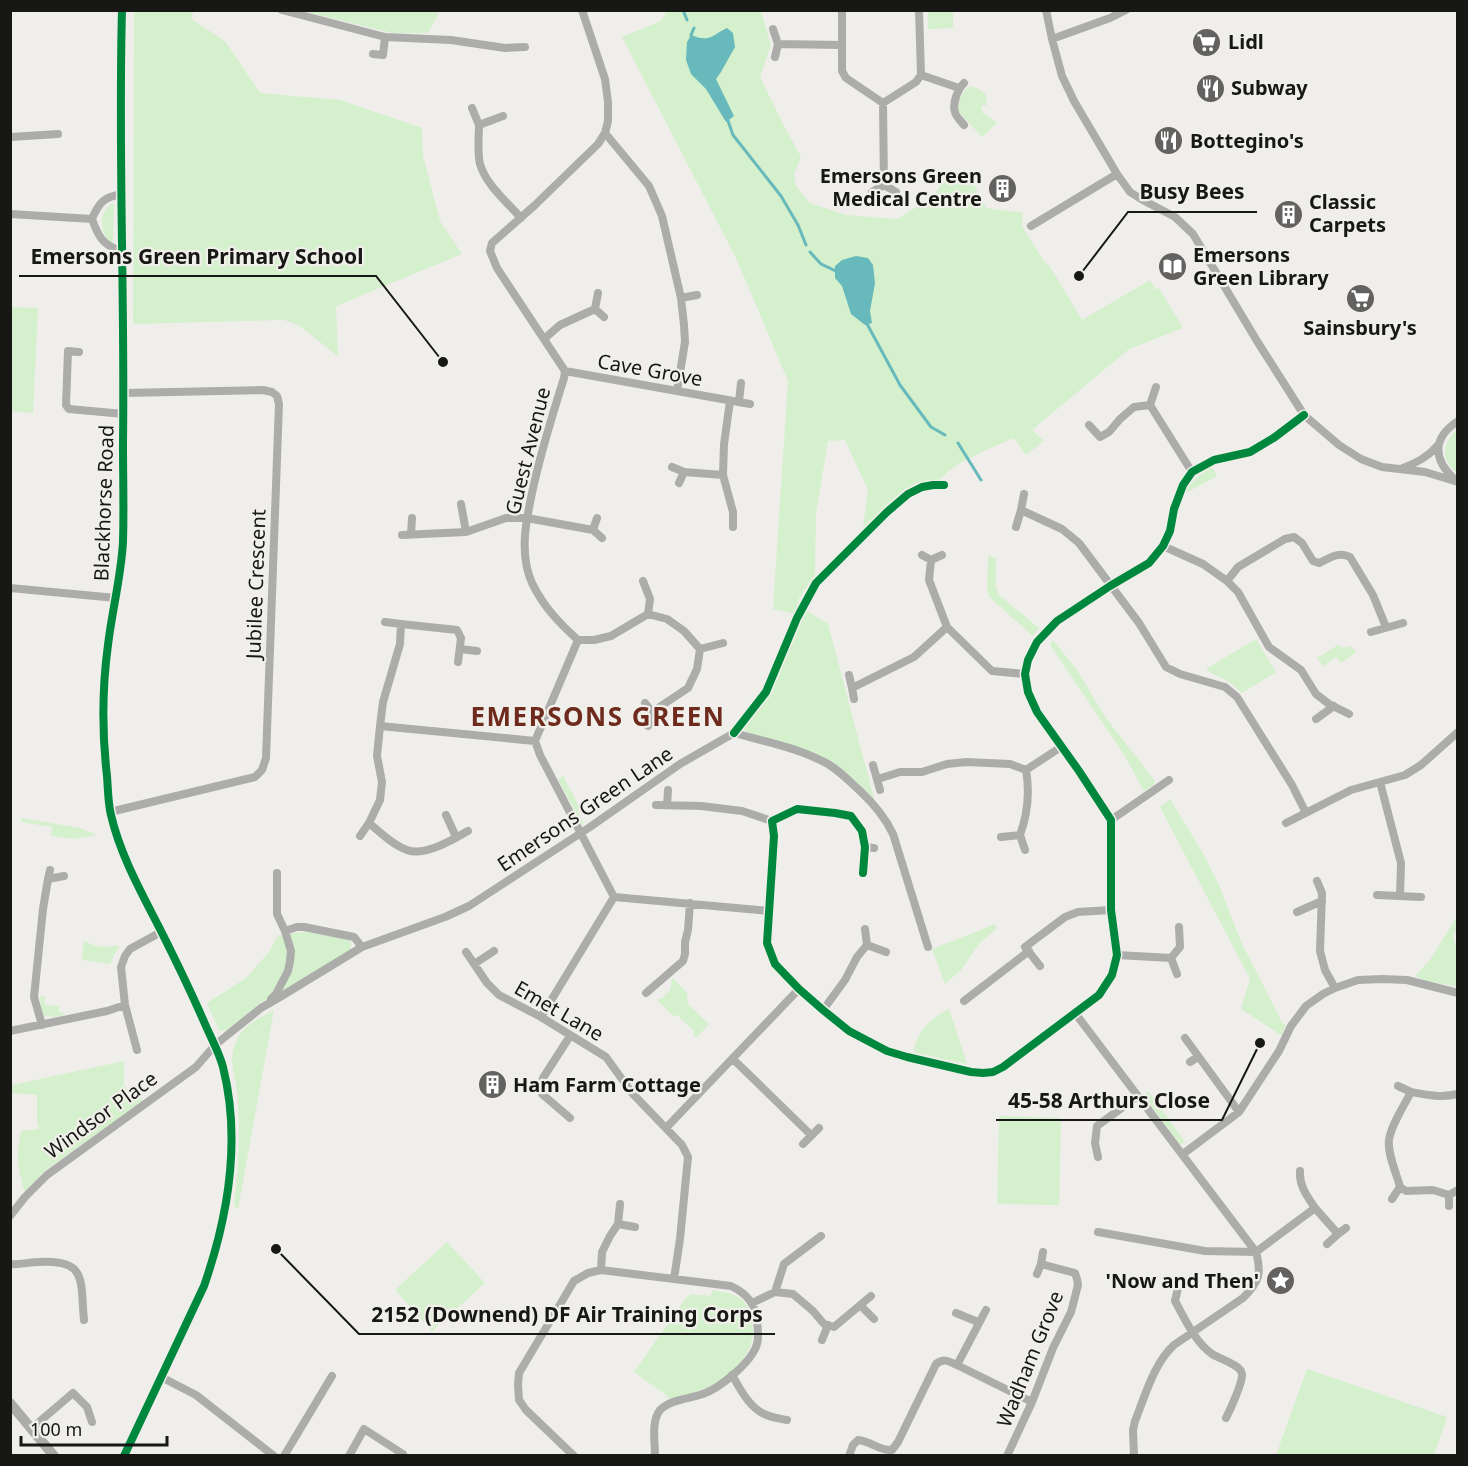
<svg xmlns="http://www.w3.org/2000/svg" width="1468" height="1466" font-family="'Noto Sans',sans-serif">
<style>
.green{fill:#d5f0cc}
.water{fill:#67b9bb}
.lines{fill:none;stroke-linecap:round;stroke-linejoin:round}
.stream{stroke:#67b9bb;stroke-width:3}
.street{stroke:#acacab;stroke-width:8}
.secondary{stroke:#ababaa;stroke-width:10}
.cycleway-casing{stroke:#f0efea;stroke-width:11}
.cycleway{stroke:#00873e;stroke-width:8}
.labels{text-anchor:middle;stroke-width:4.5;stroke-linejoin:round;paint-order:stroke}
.poi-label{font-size:20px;font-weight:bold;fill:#171715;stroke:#f0efea;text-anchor:start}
.street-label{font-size:20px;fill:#171715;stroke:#f0efea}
.district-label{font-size:26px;font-weight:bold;letter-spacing:1.5px;fill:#6e2a1c;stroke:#f0efea}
.leader{fill:none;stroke:#171715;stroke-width:2}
.callout-dot{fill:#171715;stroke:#f0efea;stroke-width:2}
.callout-label{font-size:21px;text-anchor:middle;font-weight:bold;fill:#171715;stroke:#f0efea;stroke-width:4.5;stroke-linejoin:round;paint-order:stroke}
</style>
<rect width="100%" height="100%" fill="#efeeeb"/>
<path class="green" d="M134,11h60l-3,8 34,22 35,52 80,7 82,28 1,28 17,65 22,33 -126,52 2,50 -40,-31 -14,-5 -151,4z
M301,11h139l-12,22h-35z
M667,11h94l10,34 -11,32 23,47 18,33 -7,17 2,12 14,17 36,12 51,4 36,-22 10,-16 24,-10 19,37 37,5 -1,13 23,37 4,2 33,55 68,-40 6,10 3,-2 24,40 -54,21 -97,81 12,11 -18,14 -12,-17c-16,7 -68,27 -74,43l-24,3 -11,5 -42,39 5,-38 -23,-50 -17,1 -12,72 -1,61 -16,24 -4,16 -22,-5 15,-228 -51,-121 -115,-223 39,-16z
M928,11h25v17l-25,1z
M970,86l9,3 7,6 1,10 -6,1 2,8 4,1 10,8 -15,14 -24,-26c0,-11 3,-18 12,-25z
M114,203l-1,41c-14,-9 -16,-34 1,-41z
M11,307l27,1 -5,105 -22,-2z
M1457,430v43c-3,-3 -7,-7 -10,-12 -5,-11 1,-25 10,-31z
M1212,467l5,9 -33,18c7,-12 15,-20 28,-27z
M988,555l8,3v28l3,9 40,33 -6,8 -44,-39 -2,-9z
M804,609l24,15 47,178 -47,-41 -81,-28 -6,-6 28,-35z
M1256,639l20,33 -34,21c-7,-6 -14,-13 -22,-16 -6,-3 -9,-3 -14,-8z
M1053,640l24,30 29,48 49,63 -1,4 -10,6 -21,-38 -73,-108z
M1338,645l6,3 5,-2 3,1 4,5 -15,11 -5,-6 -13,9 -6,-8z
M563,776l16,30 -1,6 6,12 -2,1 -24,-46z
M1170,799l34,56 15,30 22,57 41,80 4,4 -5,9 -40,-26 9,-30 -90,-172z
M22,818l58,10 17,7 -23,4 -23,-3 1,-9 -31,-5z
M1457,916v13l-4,7 4,15v35l-28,-4 -14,-6 15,-16z
M994,924l3,4 -18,16 -18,26 -16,14 -13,-35 51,-20z
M305,932l41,7 5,3v8l-67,41 -23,11 -30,28 -8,1 -4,-1 -12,-27 39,-25 23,-26 9,-17z
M84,940c12,8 21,8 34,5l1,2 -5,8 -4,9 -28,-4z
M673,978l14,15 1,11 21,20 -13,14 -3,-3 2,-3 -17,-16 -6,-1 -16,-16h5l10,-10v-9z
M40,996l5,1v8l14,1v6l5,1v2l-9,2 -11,-1 -3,-8z
M949,1009l18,55 -51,-11 -2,-2c2,-20 18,-33 35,-42z
M274,1010l-36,199 -4,-3c3,-26 5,-52 5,-78 0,-12 -1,-25 -2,-37 -2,-17 -9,-32 -1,-49 6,-16 24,-24 38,-32z
M124,1061v25l20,15 -100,70 -19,21c-8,-23 -9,-37 -4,-61l18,-2 -2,-7v-27l-26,-2 1,-8z
M1148,1091l37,51 -5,3 -36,-49z
M999,1116l62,2 -2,87 -62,-1z
M447,1242l38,41 -53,48 -37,-41z
M713,1290c25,6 33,4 39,32 7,27 -20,54 -43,65 -13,5 -27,9 -40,13l-3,-5 -32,-23 52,-74 5,-4 19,2z
M1307,1369l140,48 -13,38h-158z"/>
<path class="water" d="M727,28l6,5 2,14 -14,25 -5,7 18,37 -8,6 -20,-33 -15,-15 -5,-14 1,-18 4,-7c4,1 7,3 11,3 9,2 16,-6 25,-10z
M856,256l12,2 5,7 2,18 -5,28 2,12 -7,2 -14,-11 -9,-28 -7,-8v-12l7,-6z"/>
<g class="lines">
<path class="stream" d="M683,10l4,10
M692,39l-1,-4 3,-7
M727,118l6,17 48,61 17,29 8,20
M810,252l11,12 17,8
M866,322l34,63 31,42 14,8
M958,443l23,37"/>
<path class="street" d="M122,10c-4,145 3,289 1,433 0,33 1,66 0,99 -2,35 -11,69 -15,103 -6,44 -6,88 -1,131 1,13 1,27 4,39 10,43 33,82 52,120 15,30 29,59 42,89 6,14 14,28 18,43 18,72 5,150 -19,219l-80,170
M282,10l103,27 66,3 54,8 20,-1
M842,10v61l4,7 37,25 33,-21 5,-7 -2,-65
M1046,10l6,29 10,37 12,25 43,73 13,18 11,7 34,18 18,17 64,107 47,74 35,30 22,14 21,8 43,5 33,10
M773,29l5,15 63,1
M1052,39l58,-21 16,-8
M373,54l10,1 2,-18
M775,57l3,-13
M921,75l38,13
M883,103l1,82 12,7
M472,108l7,17
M503,116l-24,9c0,12 -2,26 1,39 6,21 27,38 41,54
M964,125c-3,-4 -8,-8 -9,-13 -3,-9 3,-23 9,-29
M605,133l44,53 13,30 19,82 3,27 1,17 -8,49
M10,137l48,-3
M872,192l12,-7
M122,194c-18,3 -23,8 -30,25 6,17 11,27 30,32
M10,214l82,5
M1031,226l86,-52
M681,298l16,-3
M595,309l9,8
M544,339l16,-14 35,-16 3,-16
M79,352l-11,-1 -2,54 3,4 55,5
M565,371l185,33
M1156,387l-6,18 42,67
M730,401l-6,43 -1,31 10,37v15
M739,402l2,-19
M1089,425l11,12 9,-5 11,-13 14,-12 16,-2
M672,467l12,5 39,3
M1403,468c15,-6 26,-12 36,-24
M1454,479c-21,-20 -22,-41 4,-58
M679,483l5,-11
M461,504l5,28
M1021,510l3,-16
M1016,527l5,-17 41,19 17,14 60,80 27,44 14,7 45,13 12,10 55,88 14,28
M593,530l4,-12
M411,534l1,-16
M402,535l64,-3 40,-14h21l66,12 9,8
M1163,546l40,18 24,17 11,11 31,55 32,23 15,24 13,10 20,10
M922,555l9,5 11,-5
M931,560l-2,20 18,47 45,44 33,3
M643,581l7,18 -2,15
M1227,581l11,-14 47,-28 9,-2 8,6 11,18 6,2c11,-5 20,-12 31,-6l23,38 13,32
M10,588l106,10
M385,622l16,2 -1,20 -17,58 -3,24 155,15
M401,624l56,6 4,8 -3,24
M1371,632l32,-9
M578,640h16l17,-4 37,-22 19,5 17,12 16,18 -3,20 -9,19 -36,24 -4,14
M460,649l17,2
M700,649l23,-6
M849,675l3,13 62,-31 33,-30
M852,688l2,11
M645,703l7,9
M1316,719l18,-13
M380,726l-3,30 5,26 -2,18 -11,23c12,10 24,22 38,27 18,7 46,-11 61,-19
M734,733l32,-41 31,-74 19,-35 71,-71 21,-18 14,-7 11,-2h11
M873,765l7,25
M878,779l22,-7h22l25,-8 19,-2 44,2 16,6 35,-23
M1380,782l21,81 -1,33
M656,805l45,1 41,5 30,10
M667,805l1,-15
M110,812l145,-35 7,-7 4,-12 13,-354 -2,-8 -5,-4 -9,-2 -139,3
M446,815l10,22
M1111,820l58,-40
M1286,823l65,-33 54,-15 16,-10 37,-33
M1020,835l5,15
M360,836l9,-13
M1001,837l19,-2c8,-22 10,-42 6,-65
M865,847l9,1
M863,873l2,-26 -3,-16 -11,-15 -16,-3 -38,-4 -25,12 2,15 -7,107 8,21 24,25 24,21 26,21 38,20 20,6 64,15 12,1 10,-1 10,-5 96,-72 13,-20 5,-20 -6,-45v-90l-32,-49 -42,-59 -9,-20 -3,-18 3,-14 9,-18 20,-21 53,-35 39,-23 14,-17 7,-15 4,-22 9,-24 9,-13 22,-12 36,-8 25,-15 29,-22
M48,879l2,-9
M1317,881l5,12 -2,58 5,19 10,18
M1377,895l44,2
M614,897l155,14
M1297,912l25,-11
M285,931l12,-4h7l50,10 8,10
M867,945l19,7
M466,952l21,31 12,12 42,22 65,40 26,36 50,52 6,12 -8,82 -6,40
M1117,955l54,3
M474,964l20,-13
M1040,966l-15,-19 40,-30 13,-5 33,-2
M1177,974l-6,-16 9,-11 -1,-20
M646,993l37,-32 2,-7v-12l3,-12 2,-27
M271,999l5,-5 12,-23 2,-10 1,-10 -6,-20 -8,-17v-41
M964,1001l65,-50
M823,1010l22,-30 12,-23 10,-12 -2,-16
M1075,1013l181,239c6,22 3,30 -13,46l-69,47c-20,18 -29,51 -39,76l-2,9 1,26
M541,1017l73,-120 -74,-142 -5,-14 43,-101c-19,-17 -35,-34 -46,-57 -14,-31 -5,-67 2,-99 8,-36 19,-71 30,-106l1,-7 -68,-103 -7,-17 2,-8 42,-37 64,-62 7,-11 3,-12v-19l-3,-23 -23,-69
M42,1025l-8,-28 9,-88 5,-30 16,-3
M10,1031l97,-20 18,-6
M1185,1038l54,74
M137,1050l-12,-45 -4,-38 4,-11 5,-7 31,-17
M733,1059l78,76
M1190,1062l8,-5
M1398,1086l13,6
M1458,1094c-17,4 -31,1 -47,-2 -7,14 -20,33 -22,48 -2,13 8,35 11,47l6,4 27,-1 16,5 9,-5
M570,1118l-28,-24 -1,-9 2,-7 27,-42
M666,1128l133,-139
M803,1144l16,-16
M1183,1154l56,-42 40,-61 12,-25 15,-20 17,-12 12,-6 23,-8 24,-1 25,1 51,13
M1098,1157l-3,-14 2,-17 41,-30
M1300,1171c-1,15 7,25 15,37
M1449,1195v11
M1392,1199l8,-12
M10,1216l15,-19 22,-22 149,-108 19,-22 46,-37 19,-11 82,-50 83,-30 24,-11 121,-79 90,-63 54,-31c29,8 61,14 88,28 14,6 26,19 37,29 13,12 26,27 34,44l35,113
M618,1224l17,3
M1098,1232l107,19 51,1 59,-44 23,26 8,-6
M1327,1244l11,-10
M10,1264c10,1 19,-2 29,-2 49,-3 41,19 45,58
M601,1270l1,-18 8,-16 8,-12 2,-20
M1037,1274l4,-10 2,-12
M1178,1288l-3,13c10,18 20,41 37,53 8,5 29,11 30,20 1,8 -12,36 -16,44
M775,1292l18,2 20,17 11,13 10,3 37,-31
M752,1303l23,-11 9,-28 37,-28
M861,1306l13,13
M956,1313l22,9
M822,1340l6,-15
M957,1365l29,-55
M732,1375c7,12 15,28 27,36 7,6 19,7 28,9
M161,1377l35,18 78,61
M32,1428l41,-35 14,14 5,15
M284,1456l48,-80
M349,1456l15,-27 39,25
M574,1456l-48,-46 -7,-10 -1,-15 1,-12 55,-92 14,-8 13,-3 130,16c15,7 25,18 26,35 1,8 2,16 0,23 -5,18 -37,44 -54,50 -14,5 -32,5 -43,16 -9,11 -5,32 -5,46
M849,1456l4,-11 5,-5c13,1 21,11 34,10l6,-8 38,-78c8,-6 12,-3 21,1l75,37
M1007,1456l25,-54 21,-54 18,-36 7,-27 -1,-6 -2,-6 -34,-9"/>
<path class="secondary" d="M10,1403l44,53"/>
<defs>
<path id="cycleway" d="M122,10c-4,145 3,289 1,433 0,33 1,66 0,99 -2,35 -11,69 -15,103 -6,44 -6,88 -1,131 1,13 1,27 4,39 10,43 33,82 52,120 15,30 29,59 42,89 6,14 14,28 18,43 18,72 5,150 -19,219l-80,170
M734,733l32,-41 31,-74 19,-35 71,-71 21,-18 14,-7 11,-2h11
M863,873l2,-26 -3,-16 -11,-15 -16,-3 -38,-4 -25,12 2,15 -7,107 8,21 24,25 24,21 26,21 38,20 20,6 64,15 12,1 10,-1 10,-5 96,-72 13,-20 5,-20 -6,-45v-90l-32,-49 -42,-59 -9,-20 -3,-18 3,-14 9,-18 20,-21 53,-35 39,-23 14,-17 7,-15 4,-22 9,-24 9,-13 22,-12 36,-8 25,-15 29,-22"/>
</defs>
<use href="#cycleway" class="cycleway-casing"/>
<use href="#cycleway" class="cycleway"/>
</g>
<defs>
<symbol id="supermarket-disc" viewBox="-11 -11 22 22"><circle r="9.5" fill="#636260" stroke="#f0efea"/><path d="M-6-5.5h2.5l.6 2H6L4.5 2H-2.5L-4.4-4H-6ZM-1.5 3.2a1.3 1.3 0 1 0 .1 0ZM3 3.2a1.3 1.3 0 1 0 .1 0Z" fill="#fff"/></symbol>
<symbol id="restaurant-disc" viewBox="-11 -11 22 22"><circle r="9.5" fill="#636260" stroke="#f0efea"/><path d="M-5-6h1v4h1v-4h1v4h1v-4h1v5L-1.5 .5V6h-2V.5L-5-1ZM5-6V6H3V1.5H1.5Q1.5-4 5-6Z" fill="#fff"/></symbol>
<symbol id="building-disc" viewBox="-11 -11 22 22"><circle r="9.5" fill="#636260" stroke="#f0efea"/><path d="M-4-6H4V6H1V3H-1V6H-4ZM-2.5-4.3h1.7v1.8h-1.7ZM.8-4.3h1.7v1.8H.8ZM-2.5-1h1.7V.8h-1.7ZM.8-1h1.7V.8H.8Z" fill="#fff"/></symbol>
<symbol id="library-disc" viewBox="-11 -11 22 22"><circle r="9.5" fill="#636260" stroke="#f0efea"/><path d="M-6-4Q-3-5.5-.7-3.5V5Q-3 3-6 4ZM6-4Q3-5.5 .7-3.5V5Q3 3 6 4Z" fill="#fff"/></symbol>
<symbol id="sight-disc" viewBox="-11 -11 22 22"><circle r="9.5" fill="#636260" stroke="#f0efea"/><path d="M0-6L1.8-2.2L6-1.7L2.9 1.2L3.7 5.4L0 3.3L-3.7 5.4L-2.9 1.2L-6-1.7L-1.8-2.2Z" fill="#fff"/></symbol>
</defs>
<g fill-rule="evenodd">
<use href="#supermarket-disc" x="1190" y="26" width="33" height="33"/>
<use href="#restaurant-disc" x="1194" y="72" width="33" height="33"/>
<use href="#restaurant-disc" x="1152" y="124" width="33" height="33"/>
<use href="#building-disc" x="986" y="172" width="33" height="33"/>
<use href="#building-disc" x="1272" y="198" width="33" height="33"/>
<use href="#library-disc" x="1156" y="250" width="33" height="33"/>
<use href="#supermarket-disc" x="1344" y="282" width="33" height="33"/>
<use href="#building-disc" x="476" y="1068" width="33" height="33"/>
<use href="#sight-disc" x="1264" y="1264" width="33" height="33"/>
</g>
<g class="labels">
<g class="poi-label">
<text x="1228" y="49">Lidl</text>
<text x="1231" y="95">Subway</text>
<text x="1190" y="148">Bottegino's</text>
<text x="982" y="183" text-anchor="end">Emersons Green<tspan x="982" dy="23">Medical Centre</tspan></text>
<text x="1309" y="209">Classic<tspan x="1309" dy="23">Carpets</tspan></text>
<text x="1193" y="262">Emersons<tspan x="1193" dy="23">Green Library</tspan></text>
<text x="1360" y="335" text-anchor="middle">Sainsbury's</text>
<text x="513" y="1092">Ham Farm Cottage</text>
<text x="1259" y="1288" text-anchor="end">'Now and Then'</text>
</g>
<g class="street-label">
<text transform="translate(650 370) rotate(10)" y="7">Cave Grove</text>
<text transform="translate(528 451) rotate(-76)" y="7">Guest Avenue</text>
<text transform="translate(104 503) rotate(-88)" y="7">Blackhorse Road</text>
<text transform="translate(256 584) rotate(-88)" y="7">Jubilee Crescent</text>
<text transform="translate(585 809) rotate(-34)" y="7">Emersons Green Lane</text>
<text transform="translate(559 1011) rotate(30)" y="7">Emet Lane</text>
<text transform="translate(101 1115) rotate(-36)" y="7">Windsor Place</text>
<text transform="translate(1030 1359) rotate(-68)" y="7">Wadham Grove</text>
</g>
<g class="district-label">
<text x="598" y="726">EMERSONS GREEN</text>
</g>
</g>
<path class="leader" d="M1079 276L1128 212H1257M443 362L376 276H19M1260 1043L1222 1120H996M276 1249L359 1334H775"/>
<g class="callout-dot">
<circle cx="1079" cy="276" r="6"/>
<circle cx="443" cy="362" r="6"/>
<circle cx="1260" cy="1043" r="6"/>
<circle cx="276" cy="1249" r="6"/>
</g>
<g class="callout-label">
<text x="1192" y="199">Busy Bees</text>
<text x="197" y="264">Emersons Green Primary School</text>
<text x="1109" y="1108">45-58 Arthurs Close</text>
<text x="567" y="1322">2152 (Downend) DF Air Training Corps</text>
</g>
<rect width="1468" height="1466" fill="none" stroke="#171715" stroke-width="24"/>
<path d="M21 1436v9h146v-9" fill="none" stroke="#171715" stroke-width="3"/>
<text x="30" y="1436" font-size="18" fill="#171715" stroke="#f0efea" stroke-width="4.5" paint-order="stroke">100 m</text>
</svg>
